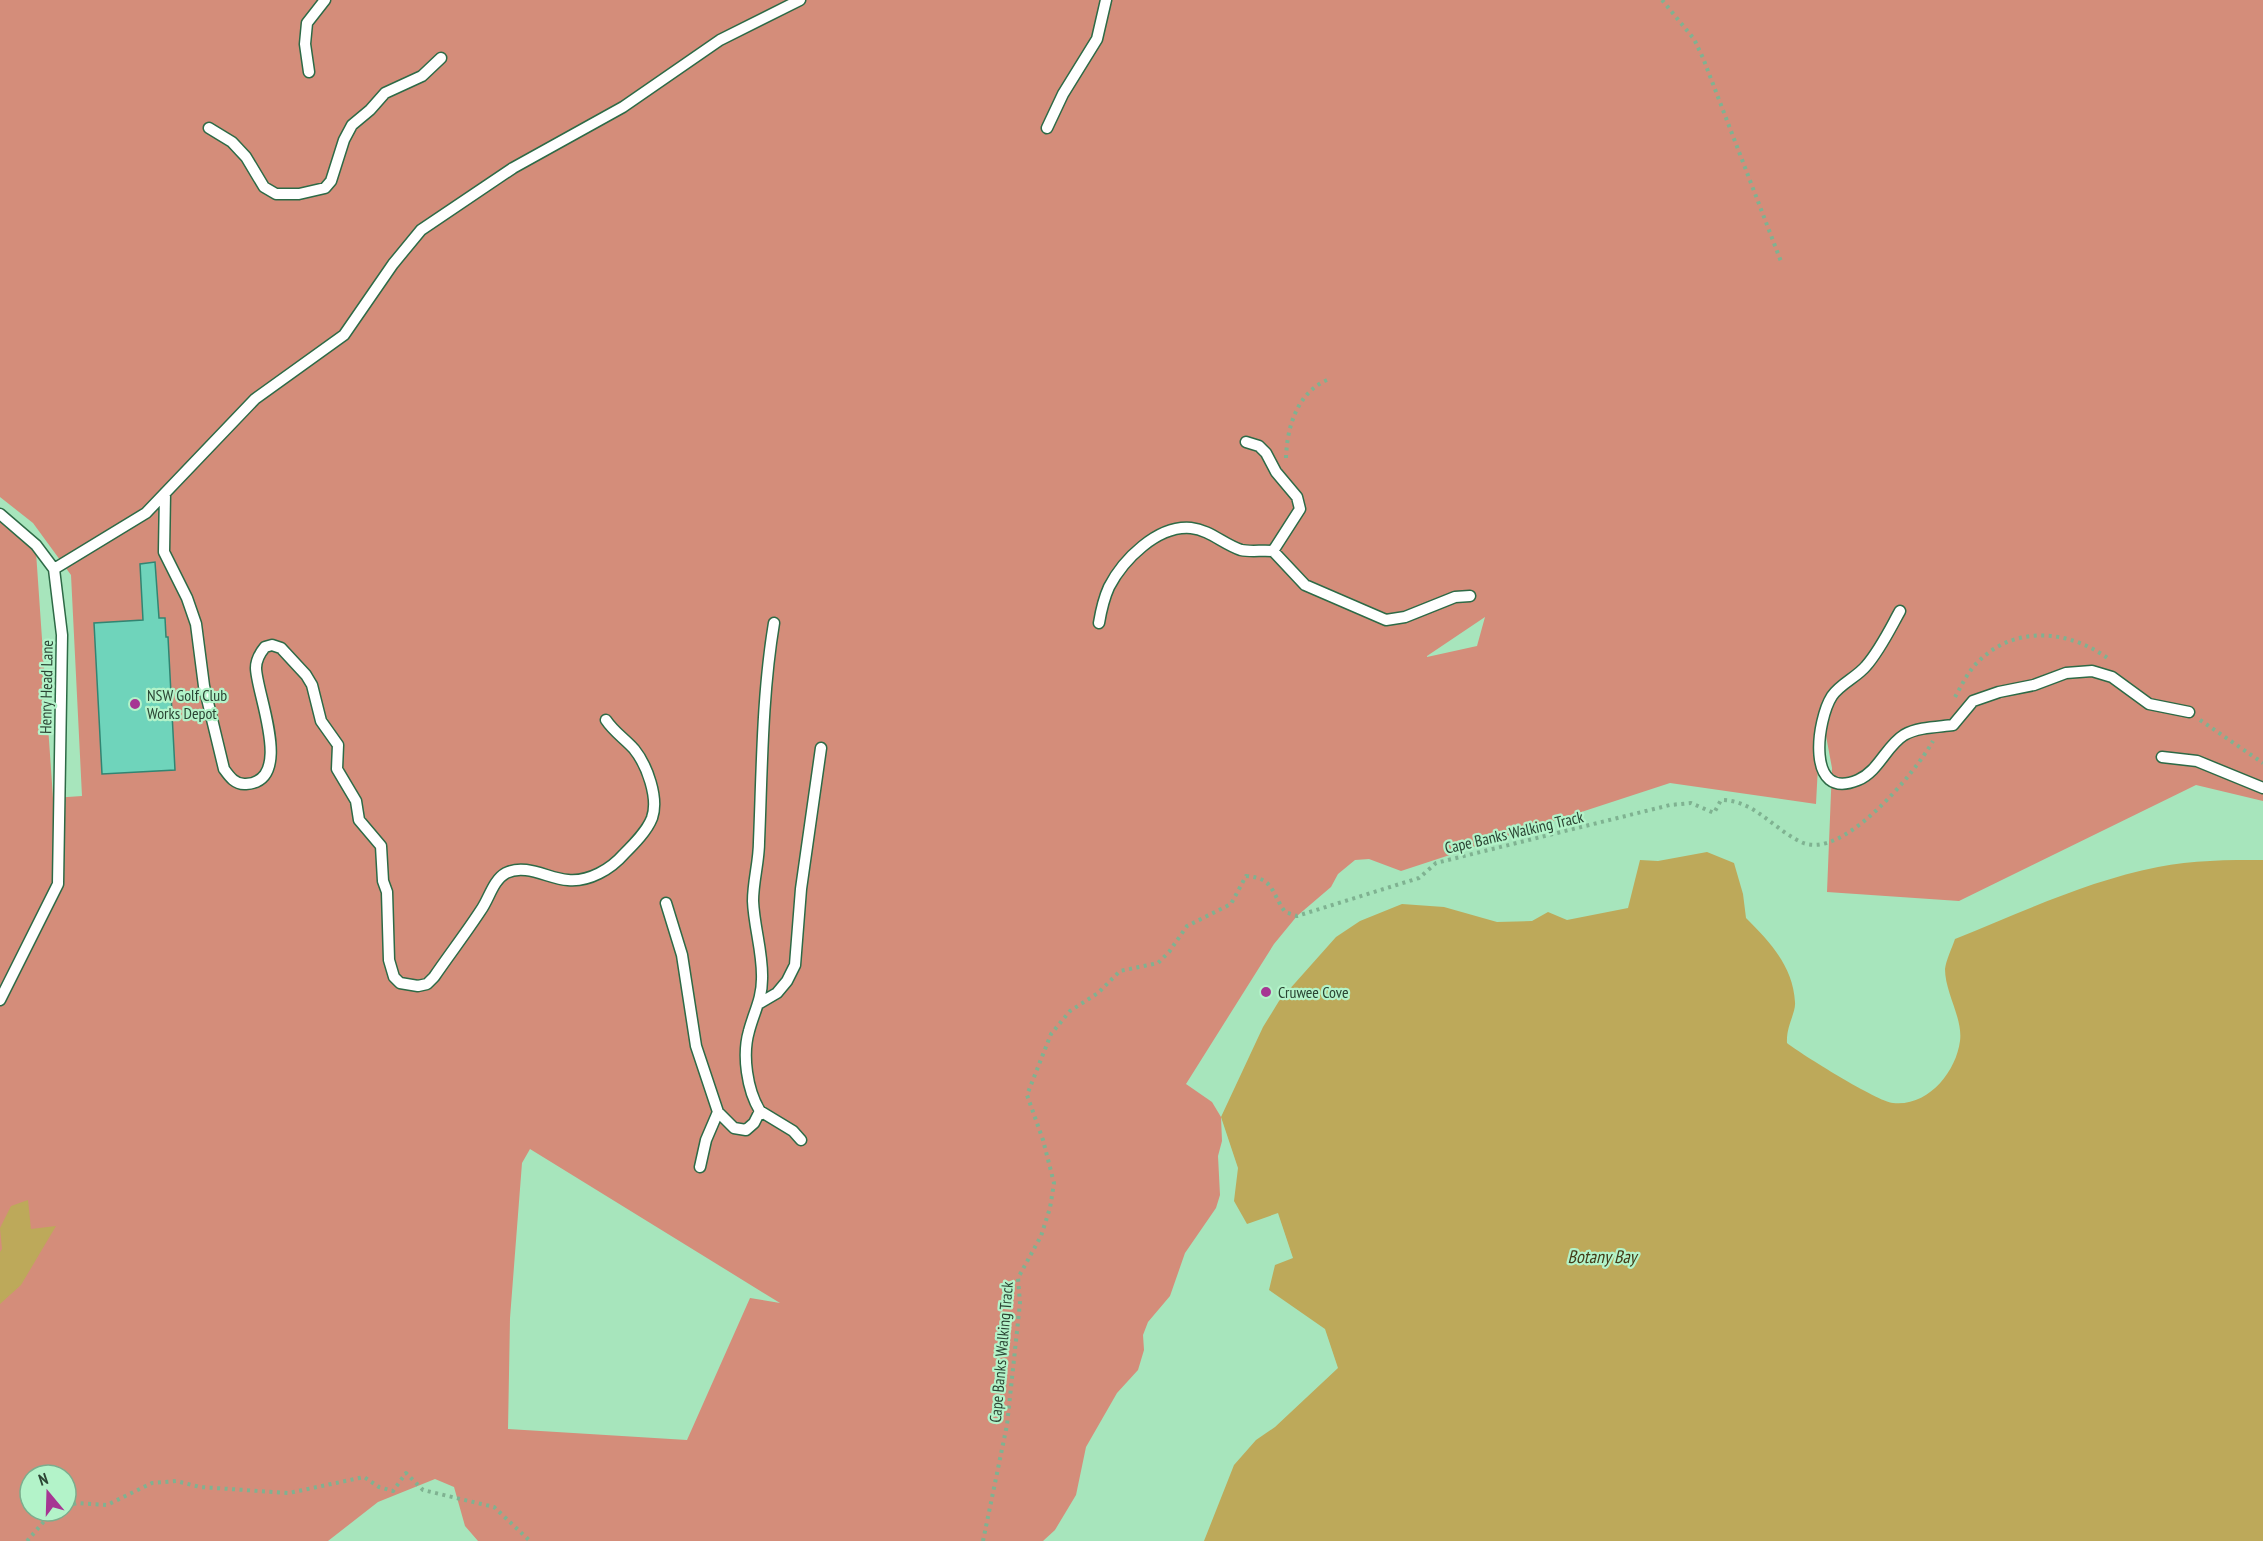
<svg xmlns="http://www.w3.org/2000/svg" width="2263" height="1541" font-family="'PT Sans Narrow',sans-serif">
<style>
.green{fill:#d48d7a;fill-rule:evenodd}
.water{fill:#bda95a}
.building{fill:#6fd4bb;stroke:#318572;stroke-width:1.5}
.lines{fill:none;stroke-linecap:round;stroke-linejoin:round}
.service-casing{stroke:#2d6a46;stroke-width:13}
.path{stroke:#7fb291;stroke-width:4;stroke-dasharray:3 4.5;stroke-linecap:butt}
.service{stroke:#fff;stroke-width:10}
.poi-dot{fill:#a63693;stroke:#b3f3c9;stroke-width:2}
.labels{text-anchor:middle;stroke-width:4.5;stroke-linejoin:round;paint-order:stroke}
.street-label{font-size:16px;fill:#2a4433;stroke:#b3f3c9}
.poi-label{font-size:16px;fill:#2a4433;stroke:#b3f3c9;text-anchor:start}
.water-label{font-size:18px;font-style:italic;fill:#433b18;stroke:#b3f3c9}
</style>
<rect width="100%" height="100%" fill="#a7e5bc"/>
<path class="green" d="M0,0h2263v801l-67,-16 -237,116 -132,-9 5,-124 -11,-59 -5,95 -146,-21 -269,88 -32,-12 -14,1 -17,14 -7,13 -34,29 -23,28 -88,140 26,18 9,15 1,24 -4,15 2,39 -4,13 -31,45 -15,43 -22,26 -5,13 1,15 -6,20 -21,23 -31,54 -10,48 -21,35 -12,11h-565l-13,-15 -11,-39 -19,-8 -57,23 -50,39h-328v-1021l36,32 17,246 29,-2 -11,-221 -38,-52 -33,-26zM1485,617l-8,29 -50,11v-1zM530,1149l250,154 -30,-5 -63,142 -179,-11 2,-111 12,-155zM30,1475h36v36h-36z"/>
<path class="water" d="M1707,852l27,11 9,31 3,24c24,24 47,48 49,84 1,11 -9,24 -8,41 14,11 91,59 106,60 35,4 63,-31 67,-62 3,-23 -15,-48 -15,-72 1,-9 7,-21 10,-30 67,-27 132,-58 203,-72 34,-7 70,-7 105,-7v681h-1059l30,-76 22,-25 19,-13 63,-59 -13,-39 -56,-39 6,-25 18,-7 -15,-45 -31,11 -13,-23 4,-33 -17,-51 42,-90 16,-26 57,-64 24,-16 42,-17 42,3 53,15 35,-1 16,-9 19,8 61,-12 12,-48 18,1z
M28,1200l3,29 25,-3 -35,59 -21,19v-52l2,-3 -2,-21 11,-22z"/>
<path class="building" d="M155,562l4,56h6l1,19h2l7,133 -73,4 -8,-151 49,-3 -3,-56z"/>
<g class="lines">
<defs>
<path id="service" d="M309,72l-4,-28 2,-21 18,-23
M209,128l23,14 14,15 18,30 12,7h23l26,-6 6,-7 13,-41 8,-15 18,-15 15,-17 37,-17 19,-18
M1047,128l16,-34 34,-55 9,-39
M165,493l-1,59 23,46 9,26 8,62 20,83c5,7 11,16 22,15 49,-3 10,-91 10,-116 0,-9 4,-15 9,-21l7,-2 9,3 25,27 6,10 9,36 17,24 -1,24 19,32 3,19 22,26 2,35 4,11 2,68 5,17 6,6 18,3 9,-2 7,-7c15,-22 32,-44 47,-67 8,-11 12,-30 25,-37 20,-10 43,6 62,7 21,2 43,-11 56,-26 10,-10 23,-23 28,-36 7,-20 -5,-53 -18,-69 -10,-11 -20,-17 -28,-29
M0,514l36,31 18,24 8,66 -4,249 -58,116
M1273,551l32,34 81,35 19,-3 50,-20 15,-1
M54,569l92,-56 109,-114 89,-64 49,-71 28,-34 92,-62 110,-61 97,-67 80,-40
M1900,611c-10,18 -20,39 -34,55 -9,11 -26,18 -34,30 -15,23 -27,106 26,84 21,-9 28,-34 46,-45 14,-8 34,-8 49,-10l20,-24 26,-9 35,-7 32,-12 26,-2 20,6 37,27 40,8
M1099,623c2,-12 5,-25 10,-36 14,-27 48,-62 82,-59 19,2 32,16 50,22 9,2 22,0 32,1l27,-42 -3,-12 -21,-25 -10,-19 -7,-7 -13,-4
M2162,757l35,4 66,27
M666,903l16,52 14,91 22,66
M760,1003l17,-10 10,-12 8,-16 6,-76 20,-141
M760,1111c-13,-21 -18,-56 -11,-80 5,-19 13,-32 13,-52 1,-26 -8,-52 -9,-78 0,-20 6,-39 6,-59 3,-72 3,-147 15,-219
M700,1167l6,-27 12,-28 16,16 12,2 8,-7 6,-12 33,20 8,9"/>
</defs>
<use href="#service" class="service-casing"/>
<path class="path" d="M1662,0l32,39 9,19 79,206
M1286,458c1,-31 11,-65 41,-78
M1955,697c7,-12 13,-26 23,-35 37,-38 93,-32 132,-2
M2200,720l63,43
M66,1506l11,-3 30,2 45,-22 24,-2 24,6 89,6 75,-16 15,10 14,4 13,-18 17,17 71,17 36,34
M27,1541l26,-30
M983,1541l24,-116 13,-122 -2,-25 23,-42 9,-28 4,-25 -11,-43 -16,-45 24,-61 19,-23 28,-18 22,-22 38,-8 11,-11 18,-26 44,-22 15,-28c28,2 25,16 39,36l12,4 122,-38 17,-15 234,-58 21,-2 23,10 7,-13c33,0 51,28 80,42 41,20 114,-69 132,-101"/>
<use href="#service" class="service"/>
</g>
<g class="poi-dot">
<circle cx="135" cy="704" r="6"/>
<circle cx="1266" cy="992" r="6"/>
</g>
<g class="labels">
<g class="street-label">
<text transform="translate(46 687) rotate(-89)" y="6">Henry Head Lane</text>
<text transform="translate(1514 832) rotate(-13)" y="6">Cape Banks Walking Track</text>
<text transform="translate(1001 1352) rotate(-85)" y="6">Cape Banks Walking Track</text>
</g>
<g class="poi-label">
<text x="147" y="701">NSW Golf Club<tspan x="147" dy="18">Works Depot</tspan></text>
<text x="1278" y="998">Cruwee Cove</text>
</g>
<g class="water-label">
<text x="1602" y="1263">Botany Bay</text>
</g>
</g>
<g transform="translate(48 1493) rotate(341)"><circle r="28" fill="#b3f3c9" stroke="#7cad8d" stroke-width="1.5"/>
<path d="M0-4.5L10 22L0 15L-10 22Z" fill="#a63693"/>
<text y="-9" font-size="16" font-weight="bold" text-anchor="middle" fill="#2a4433">N</text>
</g>
</svg>
